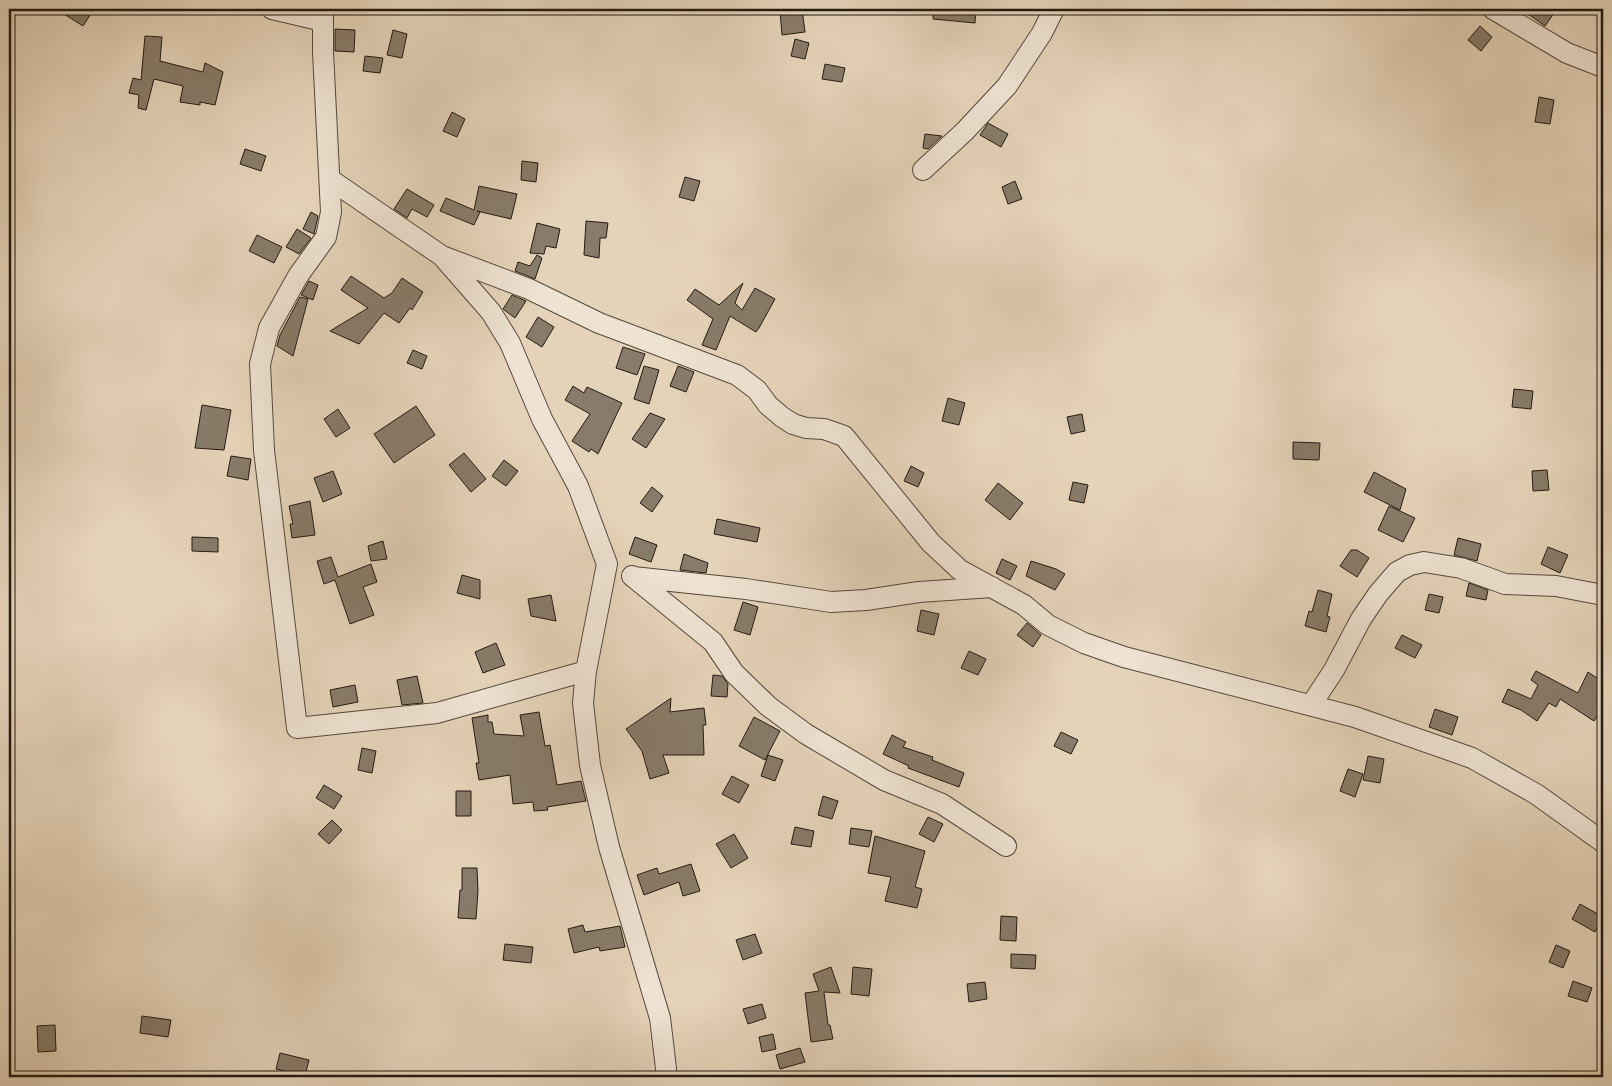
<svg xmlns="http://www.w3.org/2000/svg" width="1612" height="1086" font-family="'IM FELL DW Pica',serif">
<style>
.building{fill:#887b69;stroke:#231b12}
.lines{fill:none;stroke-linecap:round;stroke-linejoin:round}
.minor-casing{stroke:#54493c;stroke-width:22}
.minor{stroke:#eee2d2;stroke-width:20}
</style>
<rect width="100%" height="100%" fill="#e5d3b9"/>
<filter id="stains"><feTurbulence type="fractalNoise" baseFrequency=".004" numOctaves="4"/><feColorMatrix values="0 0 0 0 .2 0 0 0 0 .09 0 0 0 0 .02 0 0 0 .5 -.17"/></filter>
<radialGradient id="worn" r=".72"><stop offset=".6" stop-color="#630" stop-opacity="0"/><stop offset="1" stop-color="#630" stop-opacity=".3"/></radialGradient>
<path class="building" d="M56,9h38l-11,17z
M802,9l3,23 -23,3 -2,-24z
M933,9h43l-1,14 -42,-4z
M1521,9h36l-12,17z
M1480,26l12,11 -11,14 -13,-11z
M335,29l20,1 -1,22 -19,-1z
M393,30l14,4 -5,24 -15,-3z
M145,36l17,1 -2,24 43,11 2,-9 18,9 -8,33 -15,-3v3l-20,-3 3,-16 -29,-7 -8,31 -8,-2 1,-13 -10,-2 4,-15 8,2z
M795,39l14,4 -4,16 -14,-3z
M365,56l18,2 -3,15 -17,-2z
M825,64l20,4 -3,14 -20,-3z
M1539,97l15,3 -4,24 -15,-2z
M452,112l13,7 -8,18 -14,-6z
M988,123l20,11 -7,13 -21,-12z
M925,134l17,2 -14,13 -5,-1z
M245,149l21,7 -5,15 -21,-7z
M522,161l16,2 -2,19 -15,-2z
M685,177l15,4 -6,20 -15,-4z
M1015,181l7,18 -14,5 -6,-17z
M479,186l38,8 -6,25 -34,-8 3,1 -6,13 -34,-14 6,-13 28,12z
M407,189l27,16 -7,12 -15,-8 -5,9 -13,-9z
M311,212l7,4 -4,18 -11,-5z
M586,221l22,2 -2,15h-6l-1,20 -15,-3z
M537,223l23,6 -4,19 -10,-2 -2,8 -14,-1z
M297,229l14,9 -12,16 -13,-7z
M257,235l25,12 -8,16 -25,-12z
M537,255l5,3 -7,21 -20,-8 3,-9 12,4z
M351,276l33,22 8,-5 10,-15 21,14 -11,18 -2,-2 -11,15 -15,-10 -25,31 -29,-13 38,-23 -27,-18z
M309,281l9,4 -5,15 -12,-5z
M743,283l-8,20 7,7 13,-22 20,11 -16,29 -3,4 -26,-16 -14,34 -14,-5 11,-26 -26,-19 8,-11 24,16z
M512,295l14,6 -11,17 -12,-9z
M300,297l8,2 -15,57 -16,-10 3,-11z
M538,317l16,10 -12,20 -16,-10z
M623,347l22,7 -8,21 -21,-7z
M413,350l14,6 -5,13 -15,-6z
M644,366l15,4 -10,34 -15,-5z
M678,366l16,6 -8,20 -16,-6z
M573,386l11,7 3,-6 35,16 -24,51 -7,-5 -2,3 -17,-11 18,-27 -25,-14z
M1514,389l19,2 -2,18 -19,-2z
M948,398l17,5 -6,22 -17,-4z
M202,405l29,5 -7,40 -29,-2z
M416,406l19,29 -41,28 -20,-29z
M338,409l12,19 -14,9 -12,-18z
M650,413l15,6 -19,29 -14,-9z
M1082,414l3,17 -14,3 -4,-17z
M1293,442l27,1 -1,17 -26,-1z
M464,453l22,26 -15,13 -22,-27z
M231,456l20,3 -3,21 -21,-4z
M504,460l14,11 -12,15 -14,-10z
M911,466l13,7 -6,14 -14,-6z
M1547,470l2,20 -16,1 -1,-20z
M333,471l9,23 -19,8 -9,-24z
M1374,472l32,17 -6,21 -36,-18z
M1073,482l15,3 -4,18 -15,-3z
M998,483l25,20 -13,17 -25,-20z
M652,487l11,9 -11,16 -12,-9z
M310,501l5,34 -23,3 -2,-14h3l-4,-18z
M1389,506l26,12 -12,24 -25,-12z
M717,519l43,9 -3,14 -43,-8z
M192,537l26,1v14l-26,-1z
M635,537l22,8 -6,17 -22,-8z
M1458,538l23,6 -4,17 -23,-6z
M383,541l4,18 -16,2 -3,-15z
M1548,547l20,8 -8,18 -19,-9z
M1351,550h6l12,8 -12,19 -17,-11z
M684,554l24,9 -2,10 -26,-3z
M331,557l7,20 33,-13 6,18 -14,5 11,28 -24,9 -15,-44 -11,4 -7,-23z
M1002,559l15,7 -7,14 -14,-7z
M1031,561l25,8 9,5 -10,16 -29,-14z
M462,575l18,5v19l-23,-6z
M1469,583l19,7 -2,10 -20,-4z
M1318,590l14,4 -5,22 3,1 -4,15 -21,-6 4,-15 3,1z
M1429,594l14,3 -4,16 -14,-3z
M551,595l5,26 -25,-5 -3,-17z
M743,602l15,5 -8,28 -16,-5z
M921,610l18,4 -5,21 -17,-4z
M1027,623l14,12 -8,12 -16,-12z
M1402,635l20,10 -7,13 -20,-10z
M496,643l9,22 -22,8 -8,-21z
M969,651l17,8 -8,16 -17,-7z
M1536,671l42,22 10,-21 15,10v25l-9,14 -34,-22 -4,8 -7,-4 -12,18 -16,-11 -19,-8 6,-13 23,10 7,-14 -7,-5z
M713,675l9,1 6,8 -1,13 -16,-1z
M417,676l6,27 -21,2 -5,-25z
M355,685l3,17 -25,5 -3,-17z
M671,698l-1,14 34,-4 2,17h-3l1,30h-41l6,18 -19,6 -8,-28 -16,-22z
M1435,709l23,8 -6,18 -23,-8z
M539,712l6,34 5,-1 7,40 24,-4 5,20 -39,6 1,3 -14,1 -1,-9 -20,2 -3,-29 -31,5 -3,-17h3l-7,-45 16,-3v7h4l2,12 30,2 -4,-21z
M754,717l26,14 -15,29 -26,-14z
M1061,732l17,8 -7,14 -17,-8z
M892,735l14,7 -3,5 30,10 -1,3 32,13 -5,14 -51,-19 1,-2 -26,-12z
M362,748l14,3 -4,22 -14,-3z
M768,755l15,5 -8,21 -14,-5z
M1368,756l16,3 -4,24 -17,-3z
M1348,769l15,5 -8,23 -15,-6z
M732,776l17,9 -10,18 -17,-9z
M324,785l18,11 -8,13 -18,-11z
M456,791h15v25h-15z
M823,796l15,5 -6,18 -14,-4z
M928,817l15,7 -9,18 -15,-8z
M332,820l10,10 -13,14 -11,-10z
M795,827l19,4 -3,16 -20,-3z
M851,828l21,3 -3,16 -20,-3z
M734,834l14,24 -17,10 -15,-24z
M875,836l50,15 -10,36 7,2 -5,19 -32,-7 6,-24 -23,-4z
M691,864l9,27 -17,5 -4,-14 -35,13 -7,-20 20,-7 2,6z
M462,868h15l1,23 -2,28 -18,-1 2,-28h2z
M1580,904l23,13 -8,15 -23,-13z
M1001,916l16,1 -1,24 -16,-1z
M583,925l2,7 35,-6 5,21 -25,4 -1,-4 -25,6 -6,-24z
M755,934l7,19 -19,7 -7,-20z
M505,944l28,3 -2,16 -28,-3z
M1556,945l14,6 -7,17 -14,-6z
M1011,954l25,1 -1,14 -24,-1z
M831,967l9,26 -16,-1 4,33h2l3,14 -22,3 -6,-49 14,-2 -6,-17z
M853,967l19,2 -3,27 -18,-2z
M1573,981l19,7 -5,14 -19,-6z
M985,982l2,17 -18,3 -2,-18z
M762,1004l4,14 -18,6 -5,-15z
M142,1016l29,4 -3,17 -28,-4z
M55,1025l1,26 -18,1 -1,-26z
M773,1034l3,15 -14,3 -3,-15z
M800,1048l5,14 -25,7 -4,-14z
M280,1053l29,7 -4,16 -29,-7z"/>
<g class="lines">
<defs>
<path id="minor" d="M272,9l51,12
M323,9v43l8,160 -5,25 -28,39 -29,52 -9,36 4,86 33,278 140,-15 149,-42
M1493,9l74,44 36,14
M923,170l42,-39 42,-45 35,-53 12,-24
M331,180l111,76 49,56 19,31 32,76 36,67 29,78 -21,107 -3,32 7,62 19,82 51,171 7,59
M442,256l87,33 70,34 138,52 20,15 11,15 14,12 11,7 13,4 18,1 20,7 87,107 29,27 64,35 24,20 36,18 40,14 231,60 117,41 64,36 67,48
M632,576l81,66 21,31 34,33 38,28 78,46 58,24 64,42
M633,577l113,12 85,13 35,-2 53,-8 73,-5
M1311,705l23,-35 27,-51 17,-25 19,-22 13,-7 14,-3 37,6 44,16 51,2 47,9"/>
</defs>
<use href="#minor" class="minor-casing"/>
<use href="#minor" class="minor"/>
</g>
<rect width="1612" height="1086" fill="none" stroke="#e5d3b9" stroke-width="30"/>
<rect x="10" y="10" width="1592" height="1066" fill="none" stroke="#231b12" stroke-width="2.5"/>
<rect x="15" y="15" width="1582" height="1056" fill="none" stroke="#231b12"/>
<rect width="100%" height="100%" filter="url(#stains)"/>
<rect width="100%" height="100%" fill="url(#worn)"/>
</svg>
